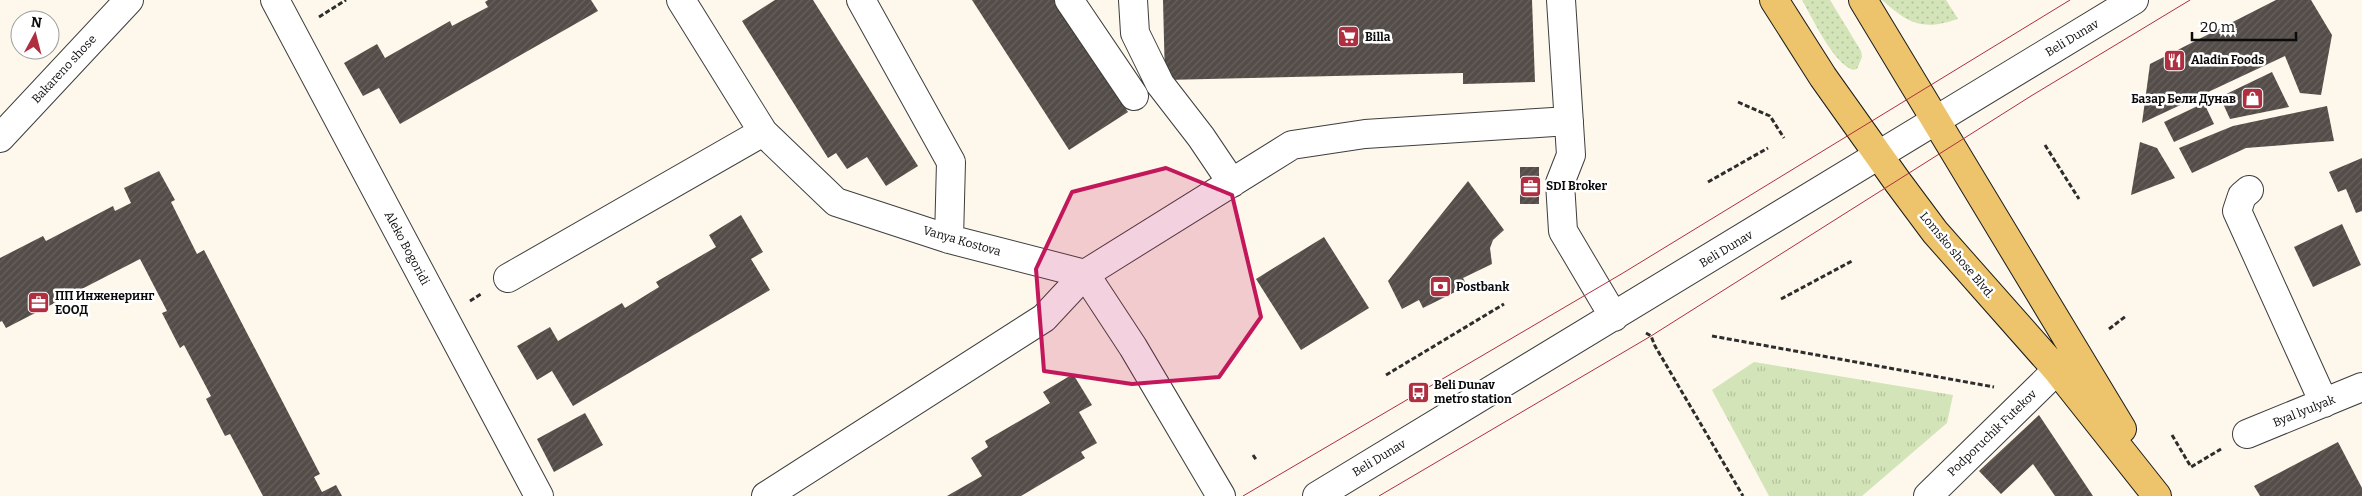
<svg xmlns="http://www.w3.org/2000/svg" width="2362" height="496" font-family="Bitter,serif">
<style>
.grass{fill:url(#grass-dots)}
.park{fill:url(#park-tufts)}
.building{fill:url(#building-hatch)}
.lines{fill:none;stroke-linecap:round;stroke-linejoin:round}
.minor-casing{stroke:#3e3e3e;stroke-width:30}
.major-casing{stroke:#1c1c1c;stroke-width:30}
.path{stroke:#2d2d2d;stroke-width:3;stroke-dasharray:5 2.5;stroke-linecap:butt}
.minor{stroke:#fff;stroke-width:28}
.major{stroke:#edc36b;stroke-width:28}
.tram{stroke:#af2f40;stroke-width:1}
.marked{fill:#c2185b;fill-opacity:0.2;stroke:#c2185b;stroke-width:4;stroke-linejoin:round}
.labels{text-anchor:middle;stroke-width:5;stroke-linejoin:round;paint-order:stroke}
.poi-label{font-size:12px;font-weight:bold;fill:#0b0b0b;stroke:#fff;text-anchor:start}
.street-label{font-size:12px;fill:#0b0b0b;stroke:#fff}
</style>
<defs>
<pattern id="grass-dots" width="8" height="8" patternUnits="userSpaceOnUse" patternTransform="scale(1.25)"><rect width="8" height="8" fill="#d3e4b8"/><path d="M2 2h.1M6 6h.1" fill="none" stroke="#b4c29d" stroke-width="1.8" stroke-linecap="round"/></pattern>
<pattern id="park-tufts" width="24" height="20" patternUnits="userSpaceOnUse" patternTransform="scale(1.25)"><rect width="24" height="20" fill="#d3e4b8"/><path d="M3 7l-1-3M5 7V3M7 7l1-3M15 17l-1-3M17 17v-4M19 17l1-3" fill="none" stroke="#b4c29d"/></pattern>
<pattern id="building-hatch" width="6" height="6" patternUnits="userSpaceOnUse" patternTransform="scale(1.25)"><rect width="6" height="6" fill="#534c48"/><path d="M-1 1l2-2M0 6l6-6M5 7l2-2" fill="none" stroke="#67615e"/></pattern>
</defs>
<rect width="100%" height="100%" fill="#fdf8eb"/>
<path class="grass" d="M1802,0h28l31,51 1,6 -5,12 -4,1c-20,-7 -40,-51 -51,-70z
M1882,0h64l12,19c-36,12 -49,5 -76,-19z"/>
<path class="park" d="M1754,362l199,33 -6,28 -85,73h-93l-57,-106z"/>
<path class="building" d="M488,0h103l7,11 -198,113 -21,-36 -16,8 -19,-33 33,-19 8,14 65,-37 2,5 36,-19 -3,-5z
M775,0h38l105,166 -32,20 -19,-29 -20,12 -11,-16 -8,5 -86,-137z
M972,0h84l72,112 -59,38z
M1163,0h369l3,82 -72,2v-11l-298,7z
M2276,0h35l21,35 -11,60 -21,-2 -15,-37 -143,67 8,-59z
M2272,72l17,35 -59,12 -10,-22z
M2204,103l10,21 -40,18 -10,-20z
M2327,106l7,35 -88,7 -54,25 -13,-25 54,-22z
M2140,142l17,6 18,30 -44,17z
M2362,158v53l-6,2 -10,-24 -8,3 -9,-20z
M1520,167h19v37h-19z
M159,171l16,29 -4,2 26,52 7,-4 116,224 -6,3 8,15 14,-7 6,11h-79l-33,-62 -5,2 -19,-37 5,-3 -27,-51 -4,3 -18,-35 5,-2 -27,-52 -134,69 -4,-7 -2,1v-64l43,-22 3,5 67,-35 2,5 16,-8 -7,-15z
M1468,181l36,49 -11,10 -3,8 2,16 -29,14 4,8 -44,22 -4,-8 -17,9 -14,-28z
M741,215l22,37 -12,7 19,31 -197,116 -21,-35 -15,9 -20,-34 33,-19 8,14 64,-38 3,5 34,-21 -3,-5 60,-35 -7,-12z
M2342,224l19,41 -48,22 -19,-40z
M1324,237l45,71 -68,42 -45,-71z
M1073,374l19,31 -13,7 18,31 -16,9 4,6 -64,38h-74l35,-20 -11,-18 17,-11 -3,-6 65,-38 -7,-11z
M585,413l18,32 -49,27 -17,-33z
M2039,415l54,81h-38l-22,-32 -32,30 -22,-23z
M2338,442l24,46v8h-102l-6,-10z"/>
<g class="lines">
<defs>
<path id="minor" d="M275,0l264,496
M681,0l82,132 73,70 113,37 136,35 48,73 88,149
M861,0l90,162 -2,77
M1069,0l65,96
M1133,0l2,33 25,51 41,53 31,46
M1561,0l10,155 -11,28 3,48 51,86
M0,138l129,-138
M2249,190l-7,6 -5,15 87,192
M508,278l255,-146
M2247,434l115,-47
M766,496l278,-178 41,-44 207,-129 73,-11 204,-13
M1317,496l817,-496
M1928,496l129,-126"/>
<path id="major" d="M1774,0l49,77 74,104 38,51 122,138 100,126
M1863,0l259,429"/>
</defs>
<use href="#minor" class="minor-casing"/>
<use href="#major" class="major-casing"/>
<path class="path" d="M319,17l27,-17
M1738,102l32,14 14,22
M2045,145l34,54
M1708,182l60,-34
M1781,299l71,-38
M470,301l11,-7
M2109,329l17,-13
M1646,333l5,3 4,10 88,150
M1712,336l282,51
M1386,375l118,-71
M2172,435l19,32 30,-18
M1253,455l4,6"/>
<use href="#minor" class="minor"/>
<use href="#major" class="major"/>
<path class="tram" d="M1243,496l380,-223 447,-273
M1379,496l272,-160 380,-240 159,-96"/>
</g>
<path class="marked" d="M1166,168l66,27 29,122 -42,60 -87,7 -88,-13 -8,-102 36,-77z"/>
<defs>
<symbol id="supermarket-square" viewBox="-11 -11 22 22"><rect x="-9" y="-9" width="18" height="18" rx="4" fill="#af2f40" stroke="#fff"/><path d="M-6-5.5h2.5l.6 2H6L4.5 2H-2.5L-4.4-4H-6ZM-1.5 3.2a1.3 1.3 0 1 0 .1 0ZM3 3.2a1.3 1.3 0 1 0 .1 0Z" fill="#fff"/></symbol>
<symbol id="restaurant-square" viewBox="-11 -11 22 22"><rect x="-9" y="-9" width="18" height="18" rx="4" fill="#af2f40" stroke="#fff"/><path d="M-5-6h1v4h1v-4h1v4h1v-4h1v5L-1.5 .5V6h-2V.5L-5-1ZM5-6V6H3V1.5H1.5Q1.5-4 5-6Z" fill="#fff"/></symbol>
<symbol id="shop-square" viewBox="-11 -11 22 22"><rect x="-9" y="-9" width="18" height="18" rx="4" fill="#af2f40" stroke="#fff"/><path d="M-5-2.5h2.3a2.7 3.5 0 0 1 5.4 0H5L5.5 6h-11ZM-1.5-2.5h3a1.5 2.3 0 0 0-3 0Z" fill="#fff"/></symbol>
<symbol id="office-square" viewBox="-11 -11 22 22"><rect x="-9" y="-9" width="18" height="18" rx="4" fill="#af2f40" stroke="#fff"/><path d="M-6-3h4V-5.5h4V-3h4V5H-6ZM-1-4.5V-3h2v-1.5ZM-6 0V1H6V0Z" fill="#fff"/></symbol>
<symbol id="bank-square" viewBox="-11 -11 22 22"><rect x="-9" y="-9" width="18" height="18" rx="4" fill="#af2f40" stroke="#fff"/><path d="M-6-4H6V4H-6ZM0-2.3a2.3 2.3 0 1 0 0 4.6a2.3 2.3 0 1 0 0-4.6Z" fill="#fff"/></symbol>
<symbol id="bus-square" viewBox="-11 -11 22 22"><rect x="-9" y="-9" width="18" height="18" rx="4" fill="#af2f40" stroke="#fff"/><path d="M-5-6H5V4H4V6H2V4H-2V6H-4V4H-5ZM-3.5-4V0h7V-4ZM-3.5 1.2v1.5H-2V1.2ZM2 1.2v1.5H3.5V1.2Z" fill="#fff"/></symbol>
</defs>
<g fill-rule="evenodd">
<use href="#supermarket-square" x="1336" y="24" width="25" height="25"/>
<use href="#restaurant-square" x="2162" y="48" width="25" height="25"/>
<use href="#shop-square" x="2240" y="86" width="25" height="25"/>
<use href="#office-square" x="1518" y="174" width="25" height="25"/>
<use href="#bank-square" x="1428" y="274" width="25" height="25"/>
<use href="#office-square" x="26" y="290" width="25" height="25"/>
<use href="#bus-square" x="1406" y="380" width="25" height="25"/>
</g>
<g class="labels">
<g class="poi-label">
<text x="1365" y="41">Billa</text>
<text x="2191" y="64">Aladin Foods</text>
<text x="2236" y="103" text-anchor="end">Базар Бели Дунав</text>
<text x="1546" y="190">SDI Broker</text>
<text x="1456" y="291">Postbank</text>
<text x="55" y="300">ПП Инженеринг<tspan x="55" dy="14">ЕООД</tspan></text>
<text x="1434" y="389">Beli Dunav<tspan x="1434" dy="14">metro station</tspan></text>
</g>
<g class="street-label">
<text transform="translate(2072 38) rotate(-31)" y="4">Beli Dunav</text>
<text transform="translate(64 69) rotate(-47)" y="4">Bakareno shose</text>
<text transform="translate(962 241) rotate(16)" y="4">Vanya Kostova</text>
<text transform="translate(407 248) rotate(62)" y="4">Aleko Bogoridi</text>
<text transform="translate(1726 249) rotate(-31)" y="4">Beli Dunav</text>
<text transform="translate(1957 255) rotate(50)" y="4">Lomsko shose Blvd.</text>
<text transform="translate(2304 411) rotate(-22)" y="4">Byal lyulyak</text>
<text transform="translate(1992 433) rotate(-44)" y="4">Podporuchik Futekov</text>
<text transform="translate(1379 458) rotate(-31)" y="4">Beli Dunav</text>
</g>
</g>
<g transform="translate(35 35) rotate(7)"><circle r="24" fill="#ffffff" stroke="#9d9d9d"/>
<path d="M0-4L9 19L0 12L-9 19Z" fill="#af2f40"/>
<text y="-8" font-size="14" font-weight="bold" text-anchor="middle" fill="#0b0b0b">N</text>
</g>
<path d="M2192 32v8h104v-8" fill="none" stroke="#0b0b0b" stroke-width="2.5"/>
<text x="2200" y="32" font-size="15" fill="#0b0b0b" stroke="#ffffff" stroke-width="4" paint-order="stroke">20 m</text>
</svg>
